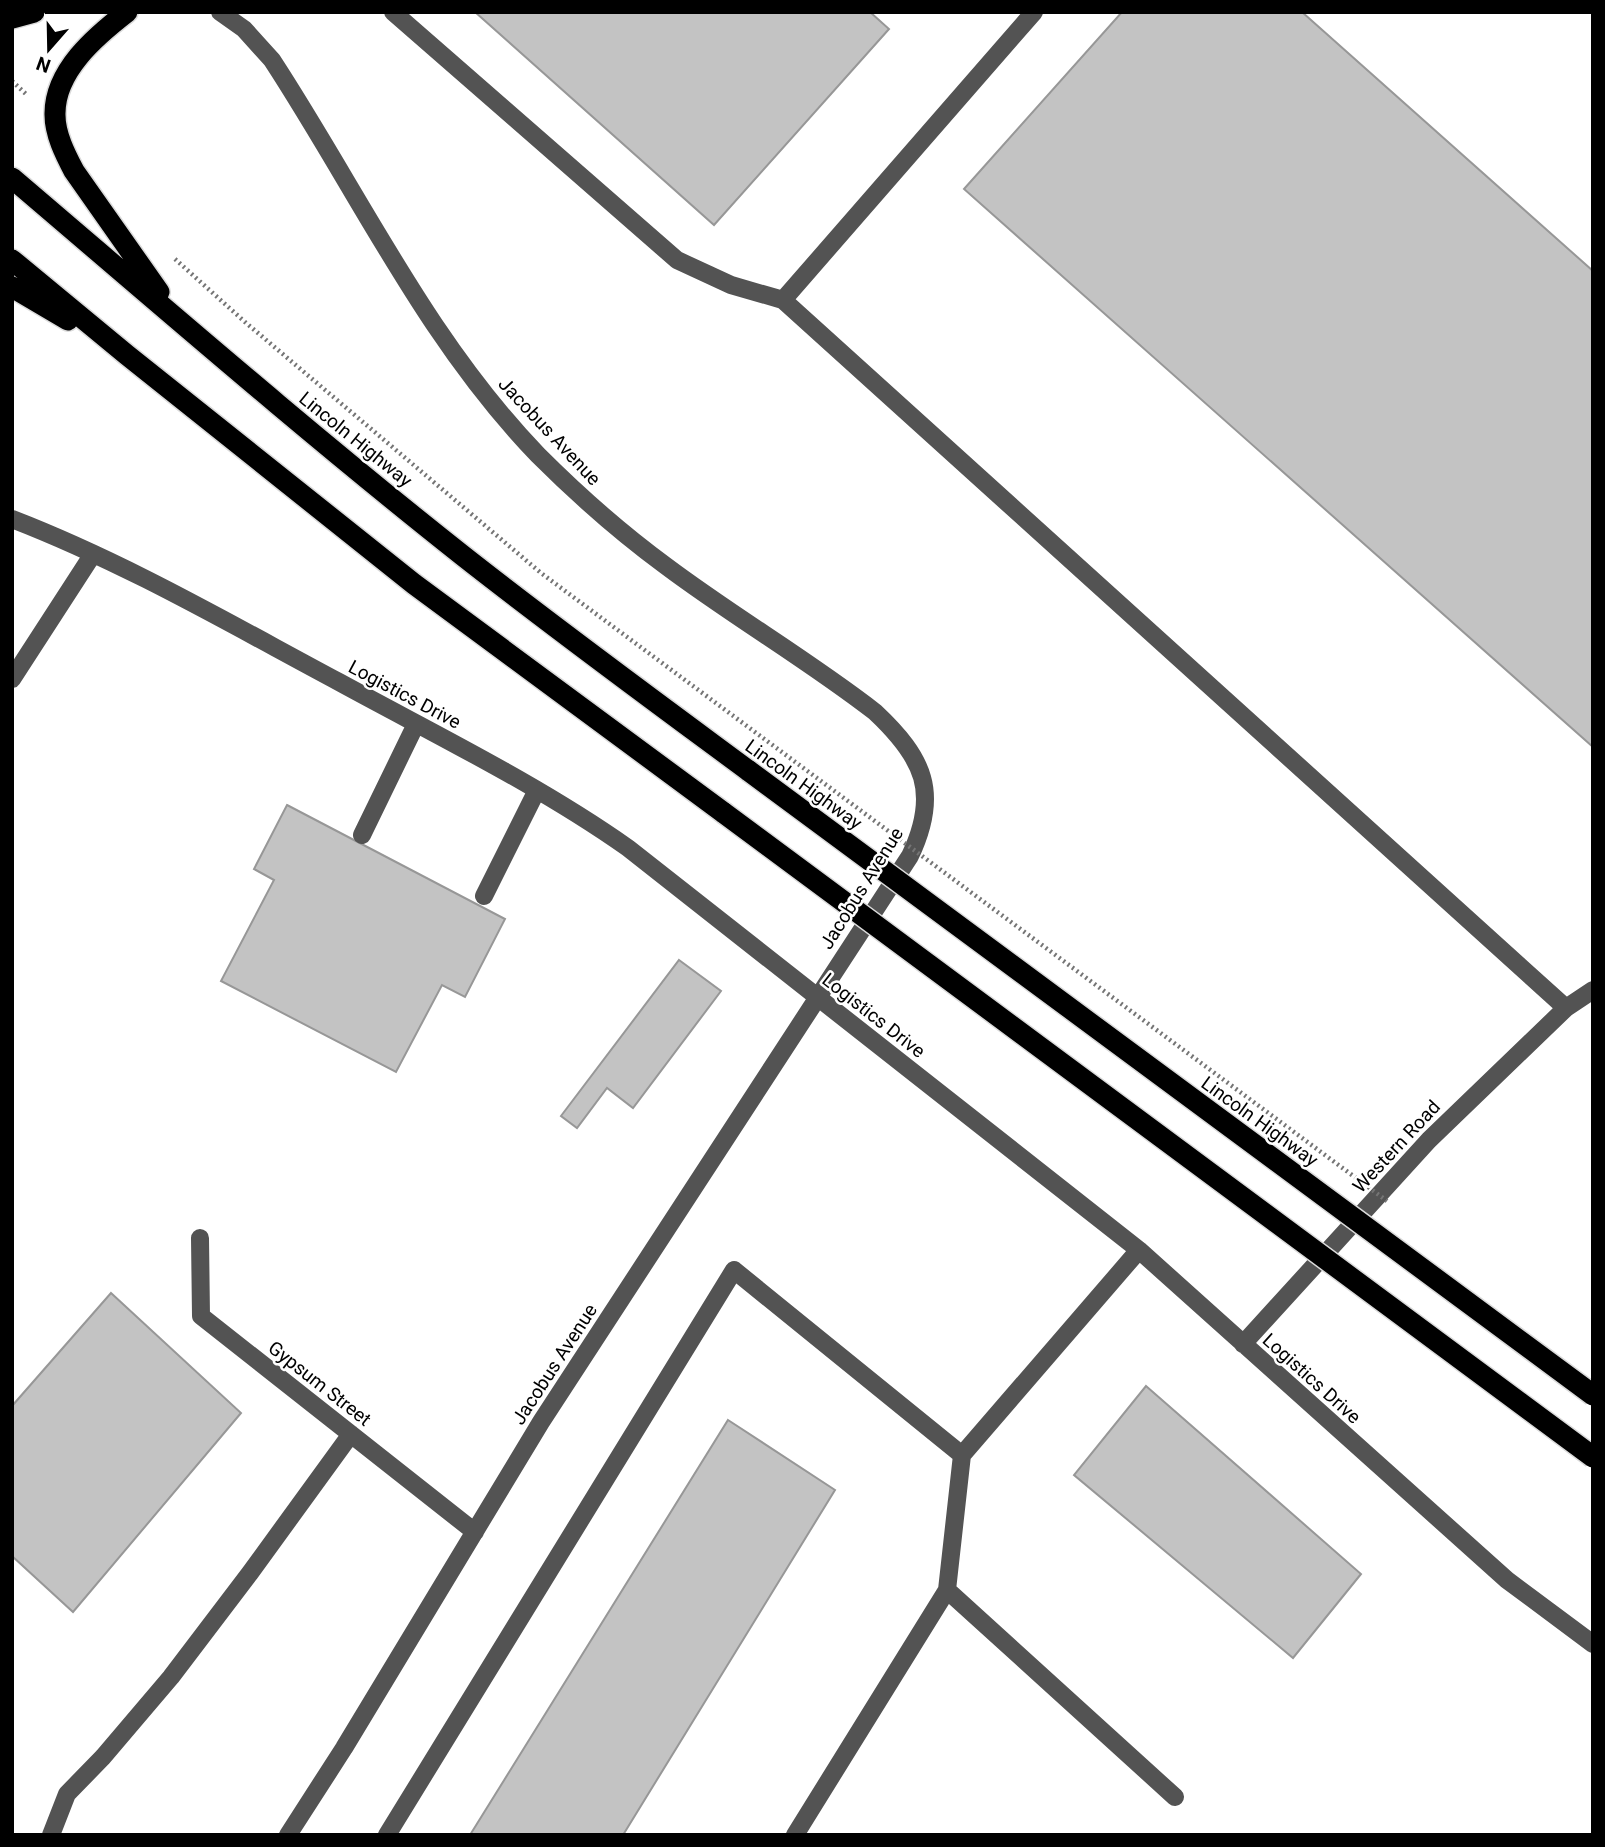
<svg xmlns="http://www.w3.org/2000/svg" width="1605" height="1847" font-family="Roboto,sans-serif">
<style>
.building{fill:#c3c3c3;stroke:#979797;stroke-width:2}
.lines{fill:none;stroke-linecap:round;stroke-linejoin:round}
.highway-casing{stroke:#dbdbdb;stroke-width:24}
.path{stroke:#757575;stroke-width:4.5;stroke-dasharray:2 3.5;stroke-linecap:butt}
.minor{stroke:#535353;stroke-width:18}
.highway{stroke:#000;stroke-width:21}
.highway-bridge-casing{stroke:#dbdbdb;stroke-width:24;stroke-linecap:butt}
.path-bridge{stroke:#757575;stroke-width:4.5;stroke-dasharray:2 3.5;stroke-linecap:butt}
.highway-bridge{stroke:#000;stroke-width:21}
.labels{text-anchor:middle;stroke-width:5;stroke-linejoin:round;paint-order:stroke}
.street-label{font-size:19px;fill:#000;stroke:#fff}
</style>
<rect width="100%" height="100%" fill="#fff"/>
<path class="building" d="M475,12h395l19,17 -175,196z
M1122,12h180l291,259v476l-629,-558z
M287,805l218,114 -40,78 -23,-12 -46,87 -175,-91 53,-101 -20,-11z
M679,960l42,31 -88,117 -26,-20 -30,40 -16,-12z
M111,1293l130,120 -168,199 -61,-56v-150z
M1146,1386l215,188 -68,84 -219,-183z
M728,1420l107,70 -212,345h-153z"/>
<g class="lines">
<defs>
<path id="highway" d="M127,12c-31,24 -73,59 -72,103 0,19 10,39 19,56l85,121
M12,18l22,-6
M12,178c149,127 297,256 450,377 94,74 191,145 287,216
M12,260l115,95 287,229 310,229
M12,287l56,33"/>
</defs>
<use href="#highway" class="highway-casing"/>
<path class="path" d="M12,81l15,14
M175,259l70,63 296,251 222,165"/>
<path class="minor" d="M220,12l24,17 28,31c87,133 154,279 266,395 40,40 83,78 128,111 68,51 142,94 209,146 49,46 65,81 35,144l-369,566 -197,326 -56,87
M393,12l284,248 54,25 52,15
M1034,12l-251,288 783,708
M12,519c114,44 220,106 327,163 97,53 198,102 289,166l511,402 368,330 86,64
M12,679l81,-125
M362,835l54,-111
M484,896l53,-106
M200,1238l1,78 274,216
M1243,1344l186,-204 137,-132 27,-18
M947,1590l228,207
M51,1835l16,-41 36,-37 68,-80 79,-104 101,-139
M387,1835l347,-565 228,185
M795,1835l152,-245 15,-135 177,-205"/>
<use href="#highway" class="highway"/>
<defs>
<path id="highway-bridge" d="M749,771l844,624
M724,813l869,644"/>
</defs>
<use href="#highway-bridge" class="highway-bridge-casing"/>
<path class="path-bridge" d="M763,738l624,463"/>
<use href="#highway-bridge" class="highway-bridge"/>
</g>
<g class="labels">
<g class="street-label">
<text transform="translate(550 431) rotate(47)" y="7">Jacobus Avenue</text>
<text transform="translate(356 439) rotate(39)" y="7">Lincoln Highway</text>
<text transform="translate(405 694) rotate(28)" y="7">Logistics Drive</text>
<text transform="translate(804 784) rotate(36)" y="7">Lincoln Highway</text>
<text transform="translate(861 888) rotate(-58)" y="7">Jacobus Avenue</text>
<text transform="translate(874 1015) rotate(38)" y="7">Logistics Drive</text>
<text transform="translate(1260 1121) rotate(36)" y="7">Lincoln Highway</text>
<text transform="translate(1396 1146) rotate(-47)" y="7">Western Road</text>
<text transform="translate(554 1364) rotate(-57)" y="7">Jacobus Avenue</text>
<text transform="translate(1312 1378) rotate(42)" y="7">Logistics Drive</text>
<text transform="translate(320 1383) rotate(38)" y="7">Gypsum Street</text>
</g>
</g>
<rect width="1605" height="1847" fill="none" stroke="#000000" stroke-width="28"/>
<g transform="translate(49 49) rotate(200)" stroke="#ffffff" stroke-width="5" paint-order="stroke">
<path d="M0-5L12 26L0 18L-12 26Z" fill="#000000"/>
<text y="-10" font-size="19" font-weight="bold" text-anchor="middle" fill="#000000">N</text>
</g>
</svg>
